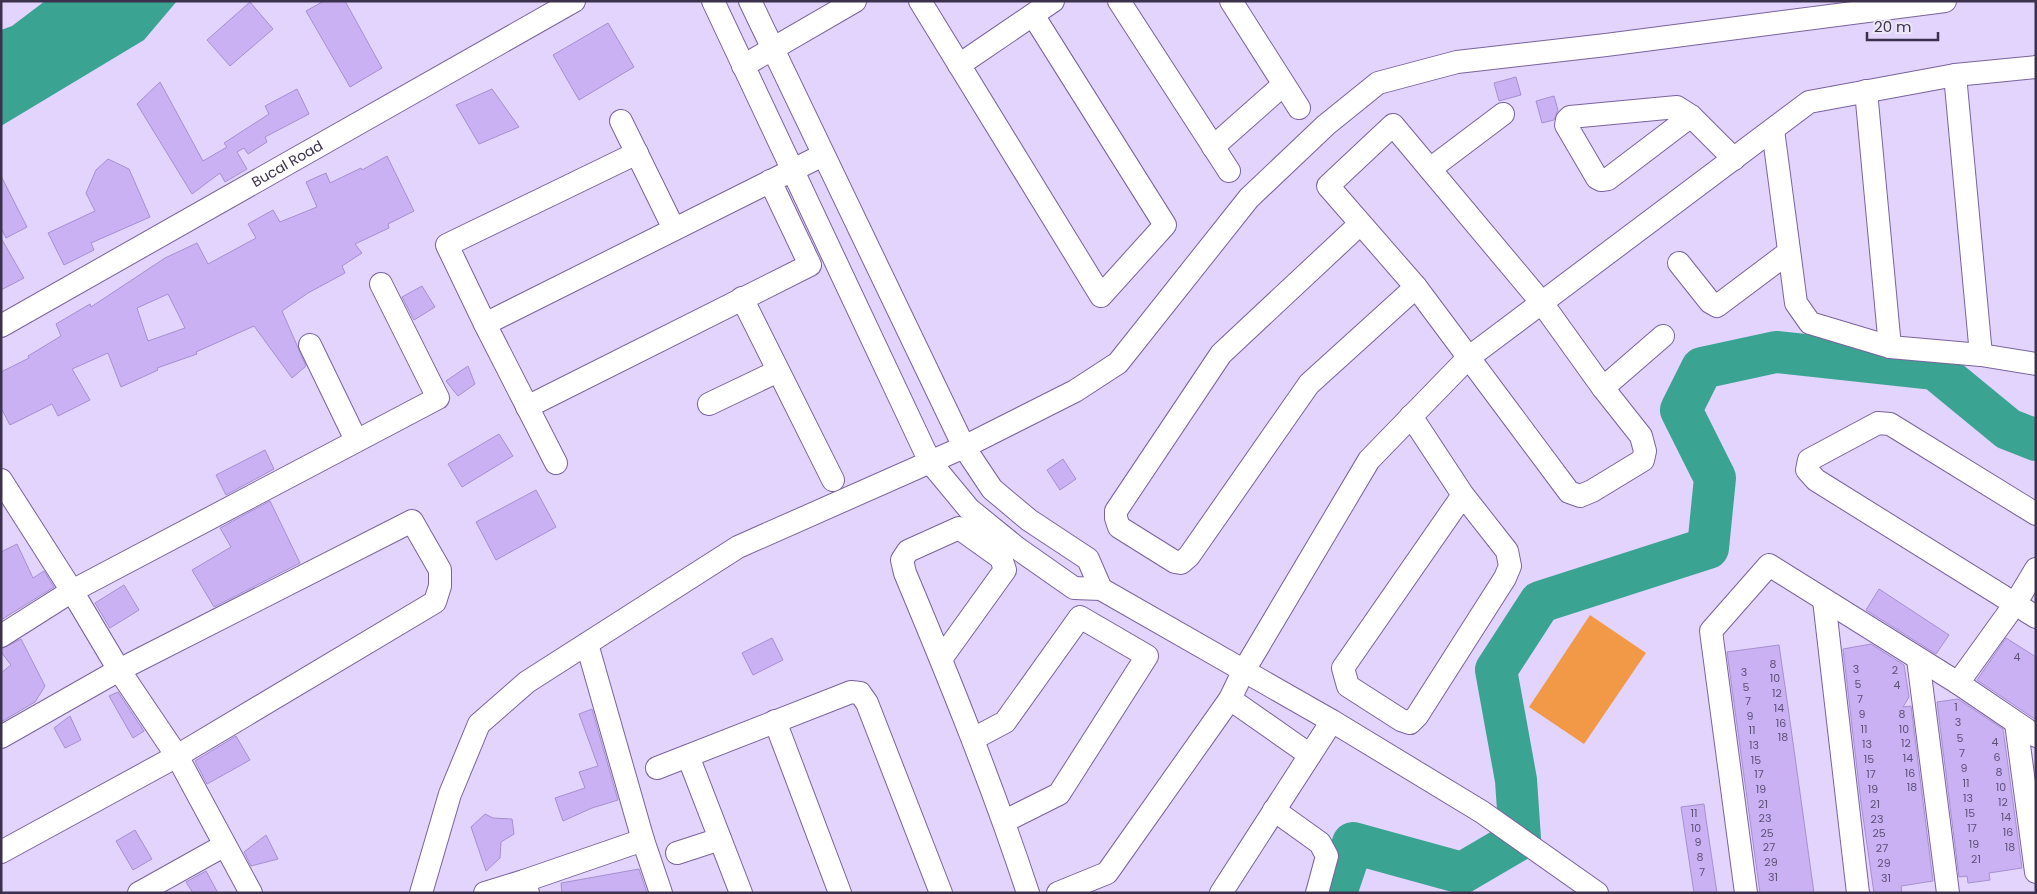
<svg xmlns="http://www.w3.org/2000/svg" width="2037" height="894" font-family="Poppins,sans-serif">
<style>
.green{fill:#f19946}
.water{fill:#3aa392}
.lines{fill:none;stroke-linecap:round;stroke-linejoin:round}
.river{stroke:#3aa392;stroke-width:42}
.building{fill:#c9b1f4;stroke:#a78fd0;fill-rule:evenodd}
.minor-casing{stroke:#79629f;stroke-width:24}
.minor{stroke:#fff;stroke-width:22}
.labels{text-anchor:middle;stroke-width:4;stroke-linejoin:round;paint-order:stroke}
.number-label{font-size:11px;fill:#5e5176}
.street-label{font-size:14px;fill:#3b314c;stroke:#ebe7f5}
</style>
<rect width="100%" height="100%" fill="#e2d4fd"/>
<path class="green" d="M1590,615l56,38 -62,91 -55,-37z"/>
<path class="water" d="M45,1h132l-33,39 -143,86v-96l11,-4z"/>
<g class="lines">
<path class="river" d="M1336,893l17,-50 109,30 58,-34 -4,-59 -20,-110 44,-68 168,-54 7,-70 -34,-68 21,-42 74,-16 159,17 73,60 28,11"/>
</g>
<path class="building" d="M324,1h21l37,67 -32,19 -44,-76z
M250,2l23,27 -43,37 -23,-26z
M608,23l26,44 -55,33 -26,-45z
M1516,77l5,18 -22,6 -5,-18z
M160,82l43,79 24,-14 -3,-4 45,-29 -4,-8 32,-17 12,25 -44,23 2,5 -19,12 -4,-6 -7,4 10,17 -22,13 -5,-9 -28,21 -55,-90z
M492,89l27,38 -40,17 -23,-39z
M1554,96l4,14 -4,10 -12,3 -6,-22z
M387,156l27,55 -26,13 1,4 -34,16 7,9 -20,13 3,7 -37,20 -26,18 24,55 -14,12 -38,-52 -58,26 1,2 -40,14 1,2 -37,17 -13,-34 -36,16 18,31 -32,16 -6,-12 -42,21 -9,-17v-36l28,-14 -1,-2 33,-20 -5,-12 34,-20 1,3 74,-49 32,-15 11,21 48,-26 -8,-14 25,-14 7,12 37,-15 -11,-25 20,-9 4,10 31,-15 1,2zM168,294l17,34 -37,13 -11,-33z
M108,159l21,10 21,48 -59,26 3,7 -30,15 -16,-32 47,-22 -9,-18 10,-23z
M1,176l26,51 -21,11 -5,-10z
M1,238l23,40 -23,12z
M422,286l13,21 -21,13 -12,-23z
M468,366l7,18 -17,12 -12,-15z
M499,434l14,22 -51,31 -14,-23z
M265,450l9,19 -48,26 -10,-20z
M1063,459l13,20 -16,11 -13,-20z
M536,490l20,37 -60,33 -20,-38z
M270,501l30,62 -86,44 -22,-37 39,-23 -11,-19z
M17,544l16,34 11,-7 10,16 -53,33v-68z
M124,585l15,25 -29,18 -15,-25z
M1879,589l70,46 -13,19 -70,-44z
M772,638l11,22 -30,15 -11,-22z
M2006,638l30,19v63l-59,-40z
M21,639l24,47 -10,16 -34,20v-49l10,-8 -10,-13v-3z
M1871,644l33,21 5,32 -6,10 8,-1 22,175 -32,5 1,7h-28l-13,-90 -18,-154z
M1779,645l10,69 25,179h-54l-33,-241z
M118,692l26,39 -11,7 -24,-42z
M1958,699l45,30 19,139 -33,5 1,7 -22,3 -1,-7 -8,1 -22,-175z
M592,709l26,91 -26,8 -29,13 -8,-23 30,-10 -6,-16 19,-6 -19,-52z
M70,716l11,24 -16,8 -11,-20z
M236,736l14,24 -43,24 -12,-23z
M1704,804l2,15 11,74h-23l-13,-86z
M485,814l8,4 19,1 2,15 -13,8 -1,16 -14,13 -15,-44z
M135,830l17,29 -19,11 -17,-29z
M266,835l12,24 -27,7 -7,-14z
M639,869l8,24h-85l-1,-10z
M206,871l12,22h-25l-7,-11z"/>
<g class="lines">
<defs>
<g id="minor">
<path d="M713,1l217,461 39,47 48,39 57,40 27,1 231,132 150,91 115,81"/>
<path d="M750,1l214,446 28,42 37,31 59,39 13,30"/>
<path d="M920,1l181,295 64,-71 -132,-210"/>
<path d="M1119,1l110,170"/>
<path d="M1231,1l68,107"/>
<path d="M959,65l94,-64"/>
<path d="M743,66l112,-65"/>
<path d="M1955,75l26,280"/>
<path d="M1866,91l24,256"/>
<path d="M1691,116l-83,63 -7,1 -4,-2 -31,-53 1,-5 3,-3 107,-10 14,9 43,43"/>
<path d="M621,121l53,108"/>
<path d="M1393,125l149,178 61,85 38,48 4,15 -2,9 -51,31 -12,5 -11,-4 -153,-205 -88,-101z"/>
<path d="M1773,130l23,173 14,20 80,24 91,8 55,9"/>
<path d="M1213,147l70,-62"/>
<path d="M1430,169l73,-55"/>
<path d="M1360,224l-139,130 -105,157v7l3,9 56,35 6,1 8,-7 120,-172 107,-97"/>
<path d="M1679,263l31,39 7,4 72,-54"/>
<path d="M742,298l91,182"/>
<path d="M485,324l338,-169"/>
<path id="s1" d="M1,326l573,-325"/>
<path d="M310,345l46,95"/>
<path d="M1603,388l60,-52"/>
<path d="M709,404l69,-33"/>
<path d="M527,407l283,-142 -40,-84"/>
<path d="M1411,416l52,79 44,56 3,15 -5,12 -88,138 -7,7 -9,-3 -53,-34 -5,-18 120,-173"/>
<path d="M556,463l-71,-139 -38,-79 190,-92"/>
<path d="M1,480l71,111 47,79 58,86 74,137"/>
<path d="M2036,514l-146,-90 -12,-1 -69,37 -2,10 9,10 220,137"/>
<path d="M1824,600l34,293"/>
<path d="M1,636l71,-45 366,-193 -57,-114"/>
<path d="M587,644l56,196 18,53"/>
<path d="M941,659l64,-89 -4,-12 -42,-30 -51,23 -6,9 3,13c44,105 87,211 123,320"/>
<path d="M1918,659l30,234"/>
<path d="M1958,683l57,-79 21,-35"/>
<path d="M1230,699l80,56"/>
<path d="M775,721l65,172"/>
<path d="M2016,723l20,149"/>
<path d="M1,737l118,-67 293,-149 28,49v16l-5,16 -258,154 -176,96"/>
<path d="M973,739l32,-17 75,-105 67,39 -88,138 -54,27"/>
<path d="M688,756l53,137"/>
<path d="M657,768l194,-76 9,1 7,10 74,190"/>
<path d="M1274,810l46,33 7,13 -10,37"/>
<path d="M677,853l43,-14"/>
<path d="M139,893l86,-48"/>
<path d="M421,893l29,-99 29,-70 48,-42 211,-135 226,-100 111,-56 43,-28 131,-165 77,-73 52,-42 79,-21 149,-17 339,-44"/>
<path d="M485,893l39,-12"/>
<path d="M528,893l-4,-12 119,-41"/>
<path d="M1058,893l49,-20 123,-174 13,-27 126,-212 99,-102 341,-256 146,-27 81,-8"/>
<path d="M1221,893l111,-172"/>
<path d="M1746,893l-35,-262 58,-66 189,118 78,53"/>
</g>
</defs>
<use href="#minor" class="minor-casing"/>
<use href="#minor" class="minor"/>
</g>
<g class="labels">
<g class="number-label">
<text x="2017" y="661">4</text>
<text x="1773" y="668">8</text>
<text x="1856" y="673">3</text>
<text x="1895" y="674">2</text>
<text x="1744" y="676">3</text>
<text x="1775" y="682">10</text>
<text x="1858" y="688">5</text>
<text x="1897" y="689">4</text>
<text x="1746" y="691">5</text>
<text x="1777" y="697">12</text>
<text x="1860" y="703">7</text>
<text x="1748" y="705">7</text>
<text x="1956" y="711">1</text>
<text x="1779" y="712">14</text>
<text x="1862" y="718">9</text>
<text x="1902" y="718">8</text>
<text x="1750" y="720">9</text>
<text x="1958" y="726">3</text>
<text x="1781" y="727">16</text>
<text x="1864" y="733">11</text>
<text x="1904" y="733">10</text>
<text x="1752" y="734">11</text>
<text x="1783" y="741">18</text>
<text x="1960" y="742">5</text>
<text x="1995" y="746">4</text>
<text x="1906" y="747">12</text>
<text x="1867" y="748">13</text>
<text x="1754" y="749">13</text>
<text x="1962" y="757">7</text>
<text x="1997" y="761">6</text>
<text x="1908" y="762">14</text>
<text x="1869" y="763">15</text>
<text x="1756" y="764">15</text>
<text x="1964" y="772">9</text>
<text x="1999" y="776">8</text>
<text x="1910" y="777">16</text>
<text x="1759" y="778">17</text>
<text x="1871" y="778">17</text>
<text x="1966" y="787">11</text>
<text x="1912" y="791">18</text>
<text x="2001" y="791">10</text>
<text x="1761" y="793">19</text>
<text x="1873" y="793">19</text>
<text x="1968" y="802">13</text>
<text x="2003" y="806">12</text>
<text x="1763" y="808">21</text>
<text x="1875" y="808">21</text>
<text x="1694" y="817">11</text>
<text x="1970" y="817">15</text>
<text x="2006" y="821">14</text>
<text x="1765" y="822">23</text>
<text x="1877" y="823">23</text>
<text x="1696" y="832">10</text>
<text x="1972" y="832">17</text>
<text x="2008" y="836">16</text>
<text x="1767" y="837">25</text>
<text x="1879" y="837">25</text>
<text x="1698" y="846">9</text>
<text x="1974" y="848">19</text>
<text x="1769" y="851">27</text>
<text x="2010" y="851">18</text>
<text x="1882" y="852">27</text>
<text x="1700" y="861">8</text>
<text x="1976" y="863">21</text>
<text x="1771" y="866">29</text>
<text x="1884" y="867">29</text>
<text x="1702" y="876">7</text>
<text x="1773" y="881">31</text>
<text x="1886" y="882">31</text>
</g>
<g class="street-label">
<text dy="5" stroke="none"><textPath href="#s1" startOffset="329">Bucal Road</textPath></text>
</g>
</g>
<rect width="2037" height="894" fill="none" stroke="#3b314c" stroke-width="5"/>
<path d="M1867 32v8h71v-8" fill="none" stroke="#3b314c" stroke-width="2.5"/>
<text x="1874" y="32" font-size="15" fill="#3b314c" stroke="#ebe7f5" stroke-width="4" paint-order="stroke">20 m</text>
</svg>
